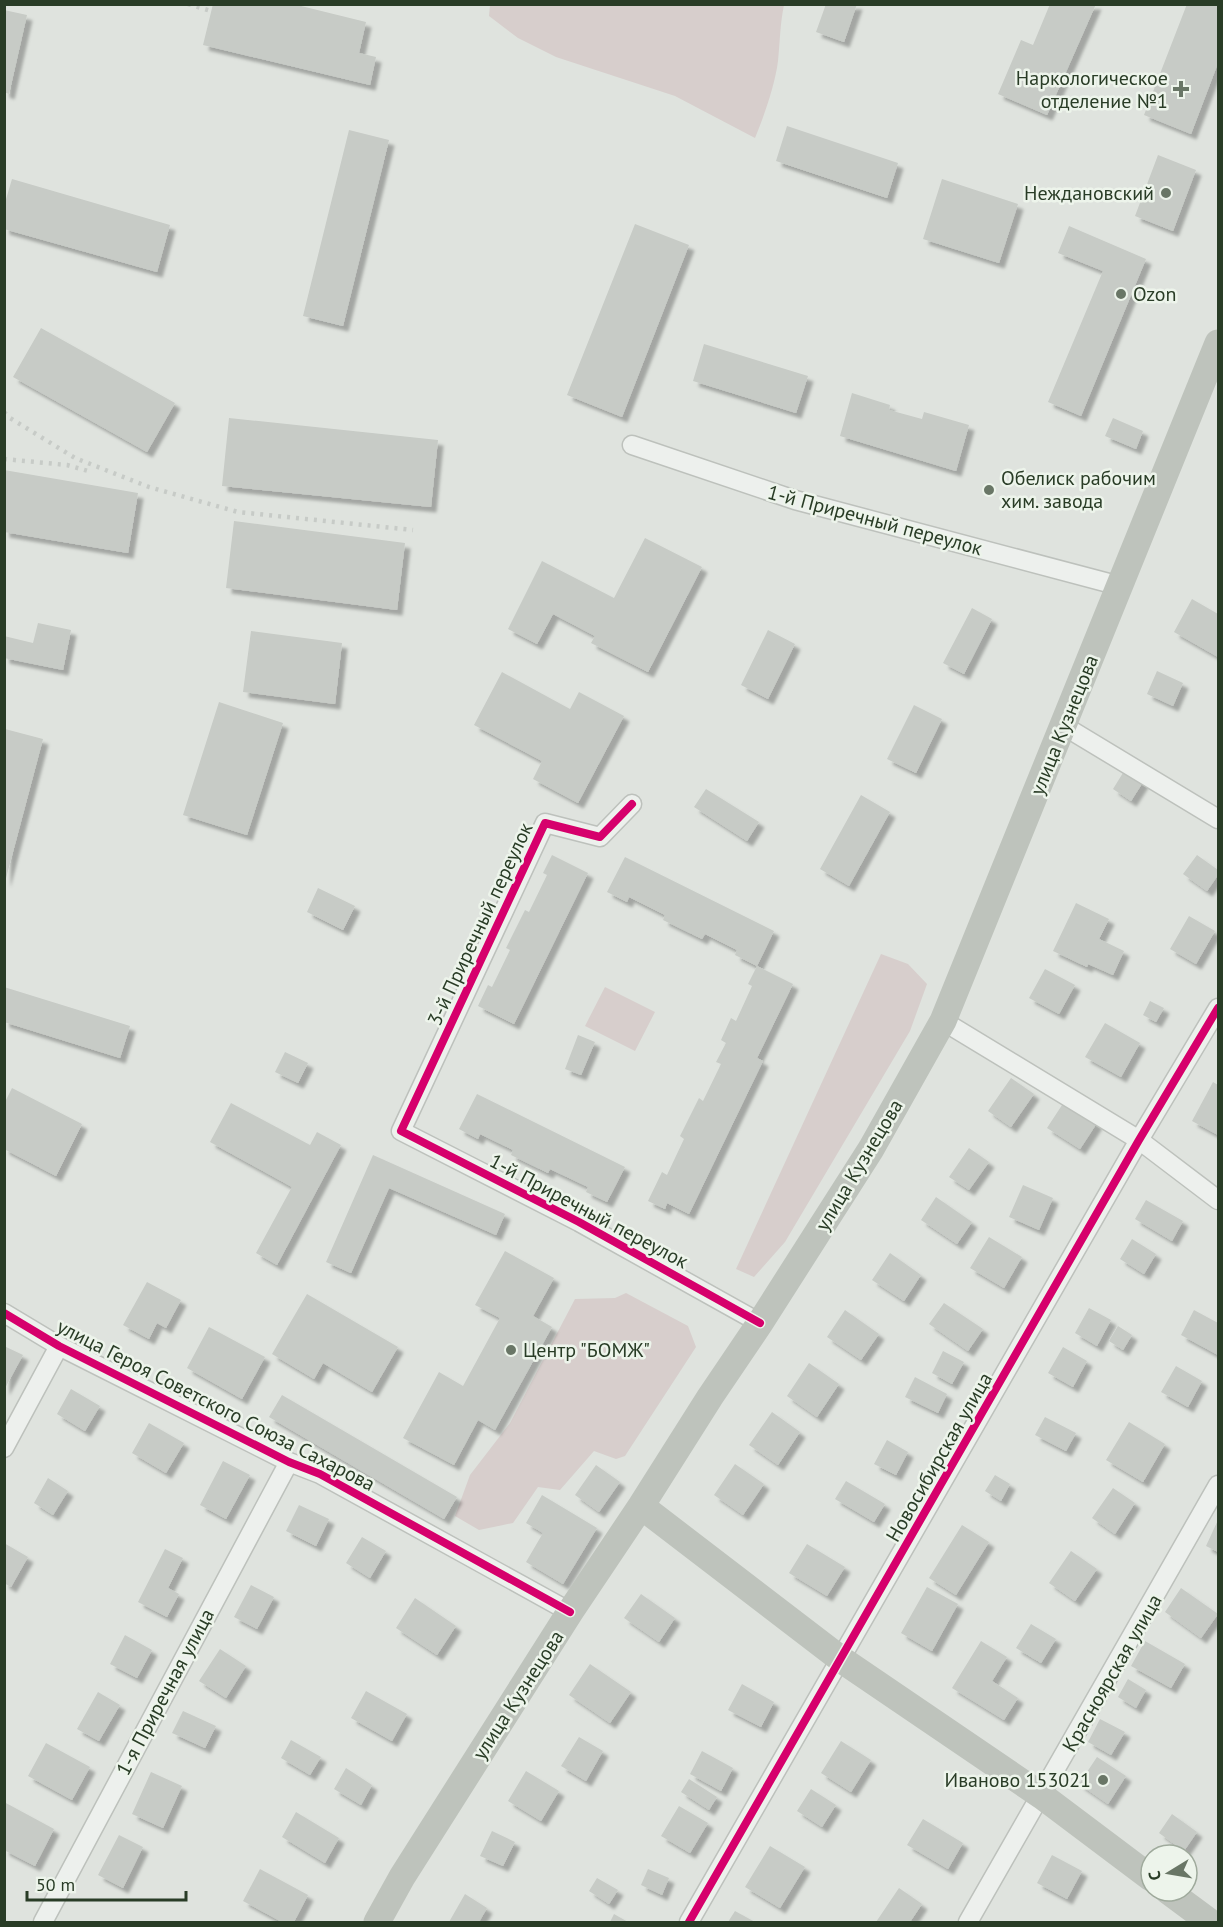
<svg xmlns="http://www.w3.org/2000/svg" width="1223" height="1927" font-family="'PT Sans',sans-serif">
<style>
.green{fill:#d7cecc}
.building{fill:#c7cbc6;filter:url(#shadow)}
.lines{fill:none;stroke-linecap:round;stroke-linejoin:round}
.street-casing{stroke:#bdc1bc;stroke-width:21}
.street{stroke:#edf0ed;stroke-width:18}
.secondary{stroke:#bec3bc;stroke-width:27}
.rail{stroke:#c7cbc7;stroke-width:4.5;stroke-dasharray:3 6;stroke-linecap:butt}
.cycleway-casing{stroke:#edf4eb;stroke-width:11}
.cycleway{stroke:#d6006c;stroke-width:8}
.poi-dot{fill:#697666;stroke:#edf4eb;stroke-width:2}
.labels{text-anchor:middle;stroke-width:5;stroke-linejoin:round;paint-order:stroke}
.poi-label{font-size:20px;fill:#293c26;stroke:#edf4eb;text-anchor:end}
.street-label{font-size:20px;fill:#293c26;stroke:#edf4eb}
</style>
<defs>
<filter id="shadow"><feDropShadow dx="5.5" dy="5.5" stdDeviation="1.5" flood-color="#0004"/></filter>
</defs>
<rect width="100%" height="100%" fill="#dfe3de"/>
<path class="green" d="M490,5h294c-4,19 -4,37 -6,56 -3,24 -14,55 -23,77l-80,-42 -119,-39 -38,-19 -29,-22z
M881,954l27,10 19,20 -17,47 -125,211 -31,35 -18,-8z
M605,987l50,25 -20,39 -50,-25z
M626,1293l62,33 8,21 -71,109 -9,3 -22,-8 -34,39 -22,-3 -25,36 -34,7 -24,-14 15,-41 40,-52 65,-124 40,-1z"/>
<path class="building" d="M213,4h80l73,18 -7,31 17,4 -6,28 -167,-40z
M826,4h31l-13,38 -28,-10z
M1050,4h46l-49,111 -49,-21 23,-54 12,5z
M1187,4h31v59l-27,71 -47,-19z
M4,10l23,5 -18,79 -5,-2z
M787,126l111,37 -11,35 -111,-37z
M349,130l40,10 -46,186 -40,-10z
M1158,155l38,15 -23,61 -38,-15z
M12,179l158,46 -13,47 -153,-43v-23z
M942,179l76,25 -19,59 -76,-24z
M635,224l54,21 -67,172 -55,-22z
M1069,226l77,33 -65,157 -33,-14 55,-131 -45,-18z
M41,328l134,75 -28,49 -134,-75z
M704,344l104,32 -12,37 -103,-32z
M852,393l38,12 -1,5 33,9 2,-7 45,13 -13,46 -116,-35z
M229,418l209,22 -7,67 -209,-21z
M1113,418l30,13 -7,18 -31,-13z
M4,470l134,23 -10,60 -124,-21z
M234,521l171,22 -8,67 -171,-22z
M645,538l57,29 -54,105 -57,-29 4,-7 -42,-22 -16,30 -29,-15 34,-68 72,37z
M1192,599l26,15v43l-44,-25z
M972,608l20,11 -28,55 -21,-11z
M38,623l33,7 -8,40 -59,-12v-22l29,7z
M768,630l27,14 -27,55 -27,-14z
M251,631l91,12 -7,61 -92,-12z
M1157,671l26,12 -10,23 -26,-12z
M502,672l68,37 9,-17 45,24 -46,87 -45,-24 9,-18 -68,-36z
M219,702l64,21 -36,112 -64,-20z
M914,705l28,14 -26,54 -29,-14z
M5,729l38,10 -38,143z
M1126,768l19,11 -14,22 -18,-12z
M706,789l53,33 -12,19 -53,-34z
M861,795l29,17 -41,74 -29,-17z
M552,855l36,18 -74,151 -36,-18 10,-21 4,2 18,-37 -4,-2 19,-38 4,2 18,-37 -4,-2z
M1197,855l21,15v5l-11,16 -24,-17z
M625,857l149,74 -17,35 -22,-11 2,-5 -32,-16 -3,5 -39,-19 2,-5 -36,-18 -2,5 -20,-10z
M318,888l37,18 -12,24 -36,-18z
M1076,903l33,16 -10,20 25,12 -11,24 -25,-11 -1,3 -34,-16z
M1189,916l26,15 -19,33 -26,-15z
M757,966l36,18 -36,74 6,3 -74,153 -22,-11 -2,6 -17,-8 14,-29 5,3 17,-36 -4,-3 19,-38 4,3 18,-37 -5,-2 10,-19 -5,-3 10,-22 5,3 16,-35 -4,-2z
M1045,969l30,16 -16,29 -30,-16z
M4,987l126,39 -10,32 -116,-36z
M1150,1001l14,7 -8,14 -13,-7z
M1105,1023l35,20 -19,34 -36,-20z
M578,1035l17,7 -14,33 -16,-6z
M285,1052l23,11 -10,20 -23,-11z
M1011,1078l23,16 -23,33 -23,-16z
M1213,1082l5,3v50l-26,-14z
M12,1088l70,36 -26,52 -52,-27v-45z
M477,1094l148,73 -18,35 -21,-10 2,-5 -38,-18 -2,4 -37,-18 2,-5 -33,-16 -2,5 -19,-10z
M1064,1102l33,21 -17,26 -33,-21z
M231,1103l79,42 7,-13 24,13 -64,120 -21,-12 36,-66 -82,-45z
M969,1148l20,14 -20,28 -20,-13z
M373,1155l132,59 -9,21 -107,-47 -38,85 -25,-11z
M1023,1185l30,13 -14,32 -30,-13z
M936,1197l36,25 -15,22 -36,-24z
M1146,1200l37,21 -11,20 -37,-22z
M989,1237l33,20 -18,31 -34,-20z
M1132,1239l24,15 -12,20 -24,-15z
M505,1251l49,27 -21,38 19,11 -57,103 -17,-10 -24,45 -51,-27 36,-66 24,14 37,-68 -25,-13z
M890,1253l31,22 -17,26 -32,-21z
M147,1282l34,18 -15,28 -9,-5 -8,16 -26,-14z
M307,1294l91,53 -26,45 -49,-29 -9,16 -42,-25z
M944,1303l39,26 -15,22 -39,-27z
M1089,1308l22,12 -14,26 -22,-13z
M845,1310l34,24 -18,26 -34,-23z
M1194,1310l24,13v32l-37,-20z
M1118,1326l14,9 -9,15 -14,-9z
M209,1327l56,30 -23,42 -55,-31z
M4,1346l19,9 -19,35z
M1063,1347l24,14 -14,26 -25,-14z
M943,1351l21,11 -12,22 -20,-11z
M809,1363l30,21 -22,33 -30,-21z
M1176,1366l26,15 -14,26 -27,-15z
M915,1377l32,17 -9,19 -33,-16z
M71,1389l29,17 -15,25 -28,-17z
M282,1395l175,102 -13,22 -175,-102z
M772,1412l28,20 -22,33 -29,-20z
M1045,1417l31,16 -10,18 -31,-16z
M1129,1422l36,22 -22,38 -37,-22z
M149,1423l35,20 -18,30 -34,-20z
M887,1440l21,12 -12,23 -22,-11z
M223,1461l27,14 -24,44 -26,-14z
M735,1464l29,20 -21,31 -29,-20z
M596,1465l24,17 -21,30 -24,-17z
M995,1475l15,9 -9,17 -16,-10z
M48,1478l20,13 -15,24 -19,-12z
M846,1481l39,23 -11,18 -39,-23z
M1113,1488l22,15 -20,31 -23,-16z
M542,1495l55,33 -34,56 -37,-22 17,-29 -17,-10z
M299,1505l30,14 -13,27 -30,-15z
M1218,1520v32l-12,-6z
M962,1525l27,17 -33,53 -27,-17z
M362,1537l24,14 -16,27 -24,-15z
M4,1543l24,14 -17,30 -7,-4z
M807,1544l38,23 -18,29 -38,-23z
M165,1549l18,9 -15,30 11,6 -12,23 -29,-15z
M1071,1551l26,18 -22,32 -26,-18z
M251,1585l23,12 -17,32 -23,-12z
M927,1587l31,17 -26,47 -31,-18z
M1181,1588l37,26 -17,24 -36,-26z
M641,1594l34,24 -16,24 -35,-24z
M415,1598l41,28 -19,29 -41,-27z
M1031,1624l25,15 -15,24 -25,-15z
M125,1635l27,15 -15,28 -27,-14z
M981,1641l26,16 -15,24 26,17 -14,22 -52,-32z
M1145,1641l40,23 -14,24 -40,-22z
M220,1649l26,17 -20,32 -27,-17z
M590,1664l41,28 -21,31 -41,-28z
M1128,1679l18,11 -10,18 -18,-11z
M742,1684l32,18 -13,25 -33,-17z
M366,1691l41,23 -15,27 -41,-23z
M98,1692l22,13 -21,36 -22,-12z
M183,1711l33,15 -11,22 -33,-15z
M1100,1719l25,13 -14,23 -23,-13z
M579,1737l24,14 -17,30 -25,-15z
M291,1740l30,17 -11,18 -29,-17z
M841,1741l30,19 -20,32 -30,-19z
M46,1743l44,24 -18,33 -44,-24z
M702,1751l31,17 -12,23 -31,-17z
M1097,1757l29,19 -18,28 -29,-20z
M346,1768l26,17 -11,20 -27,-16z
M526,1771l33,20 -18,30 -33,-20z
M151,1772l31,14 -19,42 -31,-14z
M689,1779l28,18 -8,13 -28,-18z
M811,1789l25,16 -14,22 -25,-16z
M4,1802l50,27 -19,37 -31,-16z
M679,1806l29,17 -18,30 -29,-17z
M296,1812l43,26 -14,25 -43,-26z
M1172,1814l25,18 -13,19 -25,-18z
M923,1819l40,24 -15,26 -41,-24z
M492,1831l23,11 -12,24 -23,-10z
M119,1835l24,12 -20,41 -25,-13z
M770,1846l35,21 -25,41 -35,-21z
M1052,1855l30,16 -15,28 -30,-16z
M260,1869l48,26 -14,27h-12l-39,-21z
M648,1869l21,9 -7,17 -21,-10z
M597,1878l21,12 -9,14 -20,-13z
M899,1888l23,16 -12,18h-34z
M465,1894l22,14 -8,14h-30z
M735,1911l20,11h-27z
M614,1914l14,8h-18z"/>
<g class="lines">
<defs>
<path id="street" d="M632,445l163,55 325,86
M1064,726l154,93
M632,804l-32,33 -55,-14 -144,308 178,91 181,101
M943,1021l196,119 79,60
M4,1313l55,33 230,116 31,12 250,138
M4,1448l55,-102
M43,1922l246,-460
M689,1922l450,-782 79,-132
M968,1922l250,-437"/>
</defs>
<use href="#street" class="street-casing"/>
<use href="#street" class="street"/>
<path class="secondary" d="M641,1506l201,154 200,136 109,82
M1168,1891l42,31
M377,1922l25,-45 168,-265 71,-106 69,-109 50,-74 111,-174 72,-128 275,-678"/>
<path class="rail" d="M188,4l23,7
M4,412l6,6 65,40 74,29 89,25 175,18
M4,459l63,6 21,6"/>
<defs>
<path id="cycleway" d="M632,804l-32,33 -55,-14 -144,308 178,91 181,101
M4,1313l55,33 230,116 31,12 250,138
M689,1922l450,-782 79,-132"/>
</defs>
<use href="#cycleway" class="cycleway-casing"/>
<use href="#cycleway" class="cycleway"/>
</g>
<g class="poi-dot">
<path d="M1178 80h6v6h6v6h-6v6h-6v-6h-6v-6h6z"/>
<circle cx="1166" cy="193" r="6"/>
<circle cx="1121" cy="294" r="6"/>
<circle cx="989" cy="490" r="6"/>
<circle cx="511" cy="1350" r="6"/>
<circle cx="1103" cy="1780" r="6"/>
</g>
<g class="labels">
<g class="poi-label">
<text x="1168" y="85">Наркологическое<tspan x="1168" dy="23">отделение №1</tspan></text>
<text x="1154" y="200">Неждановский</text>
<text x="1133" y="301" text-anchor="start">Ozon</text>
<text x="1001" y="485" text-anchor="start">Обелиск рабочим<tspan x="1001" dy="23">хим. завода</tspan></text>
<text x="523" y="1357" text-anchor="start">Центр "БОМЖ"</text>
<text x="1091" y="1787">Иваново 153021</text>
</g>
<g class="street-label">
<text transform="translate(875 520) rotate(15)" y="7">1-й Приречный переулок</text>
<text transform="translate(1064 725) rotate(-68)" y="7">улица Кузнецова</text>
<text transform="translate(480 924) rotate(-65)" y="7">3-й Приречный переулок</text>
<text transform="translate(859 1165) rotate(-59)" y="7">улица Кузнецова</text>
<text transform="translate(589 1211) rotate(28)" y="7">1-й Приречный переулок</text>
<text transform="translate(216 1405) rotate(27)" y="7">улица Героя Советского Союза Сахарова</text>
<text transform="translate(939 1457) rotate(-60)" y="7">Новосибирская улица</text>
<text transform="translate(1112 1673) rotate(-60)" y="7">Красноярская улица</text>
<text transform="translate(165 1692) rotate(-62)" y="7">1-я Приречная улица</text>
<text transform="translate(518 1695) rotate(-57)" y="7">улица Кузнецова</text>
</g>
</g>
<rect width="1223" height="1927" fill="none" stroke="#293c26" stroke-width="12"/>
<g transform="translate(1169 1873) rotate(259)"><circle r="28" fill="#edf4eb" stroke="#9faa9c" stroke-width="1.5"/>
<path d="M0-4.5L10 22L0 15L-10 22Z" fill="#697666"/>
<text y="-9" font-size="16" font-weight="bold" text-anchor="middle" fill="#293c26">С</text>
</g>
<path d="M27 1891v9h159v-9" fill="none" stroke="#293c26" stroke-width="3"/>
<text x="36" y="1891" font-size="18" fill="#293c26" stroke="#edf4eb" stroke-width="4.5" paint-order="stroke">50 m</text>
</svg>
